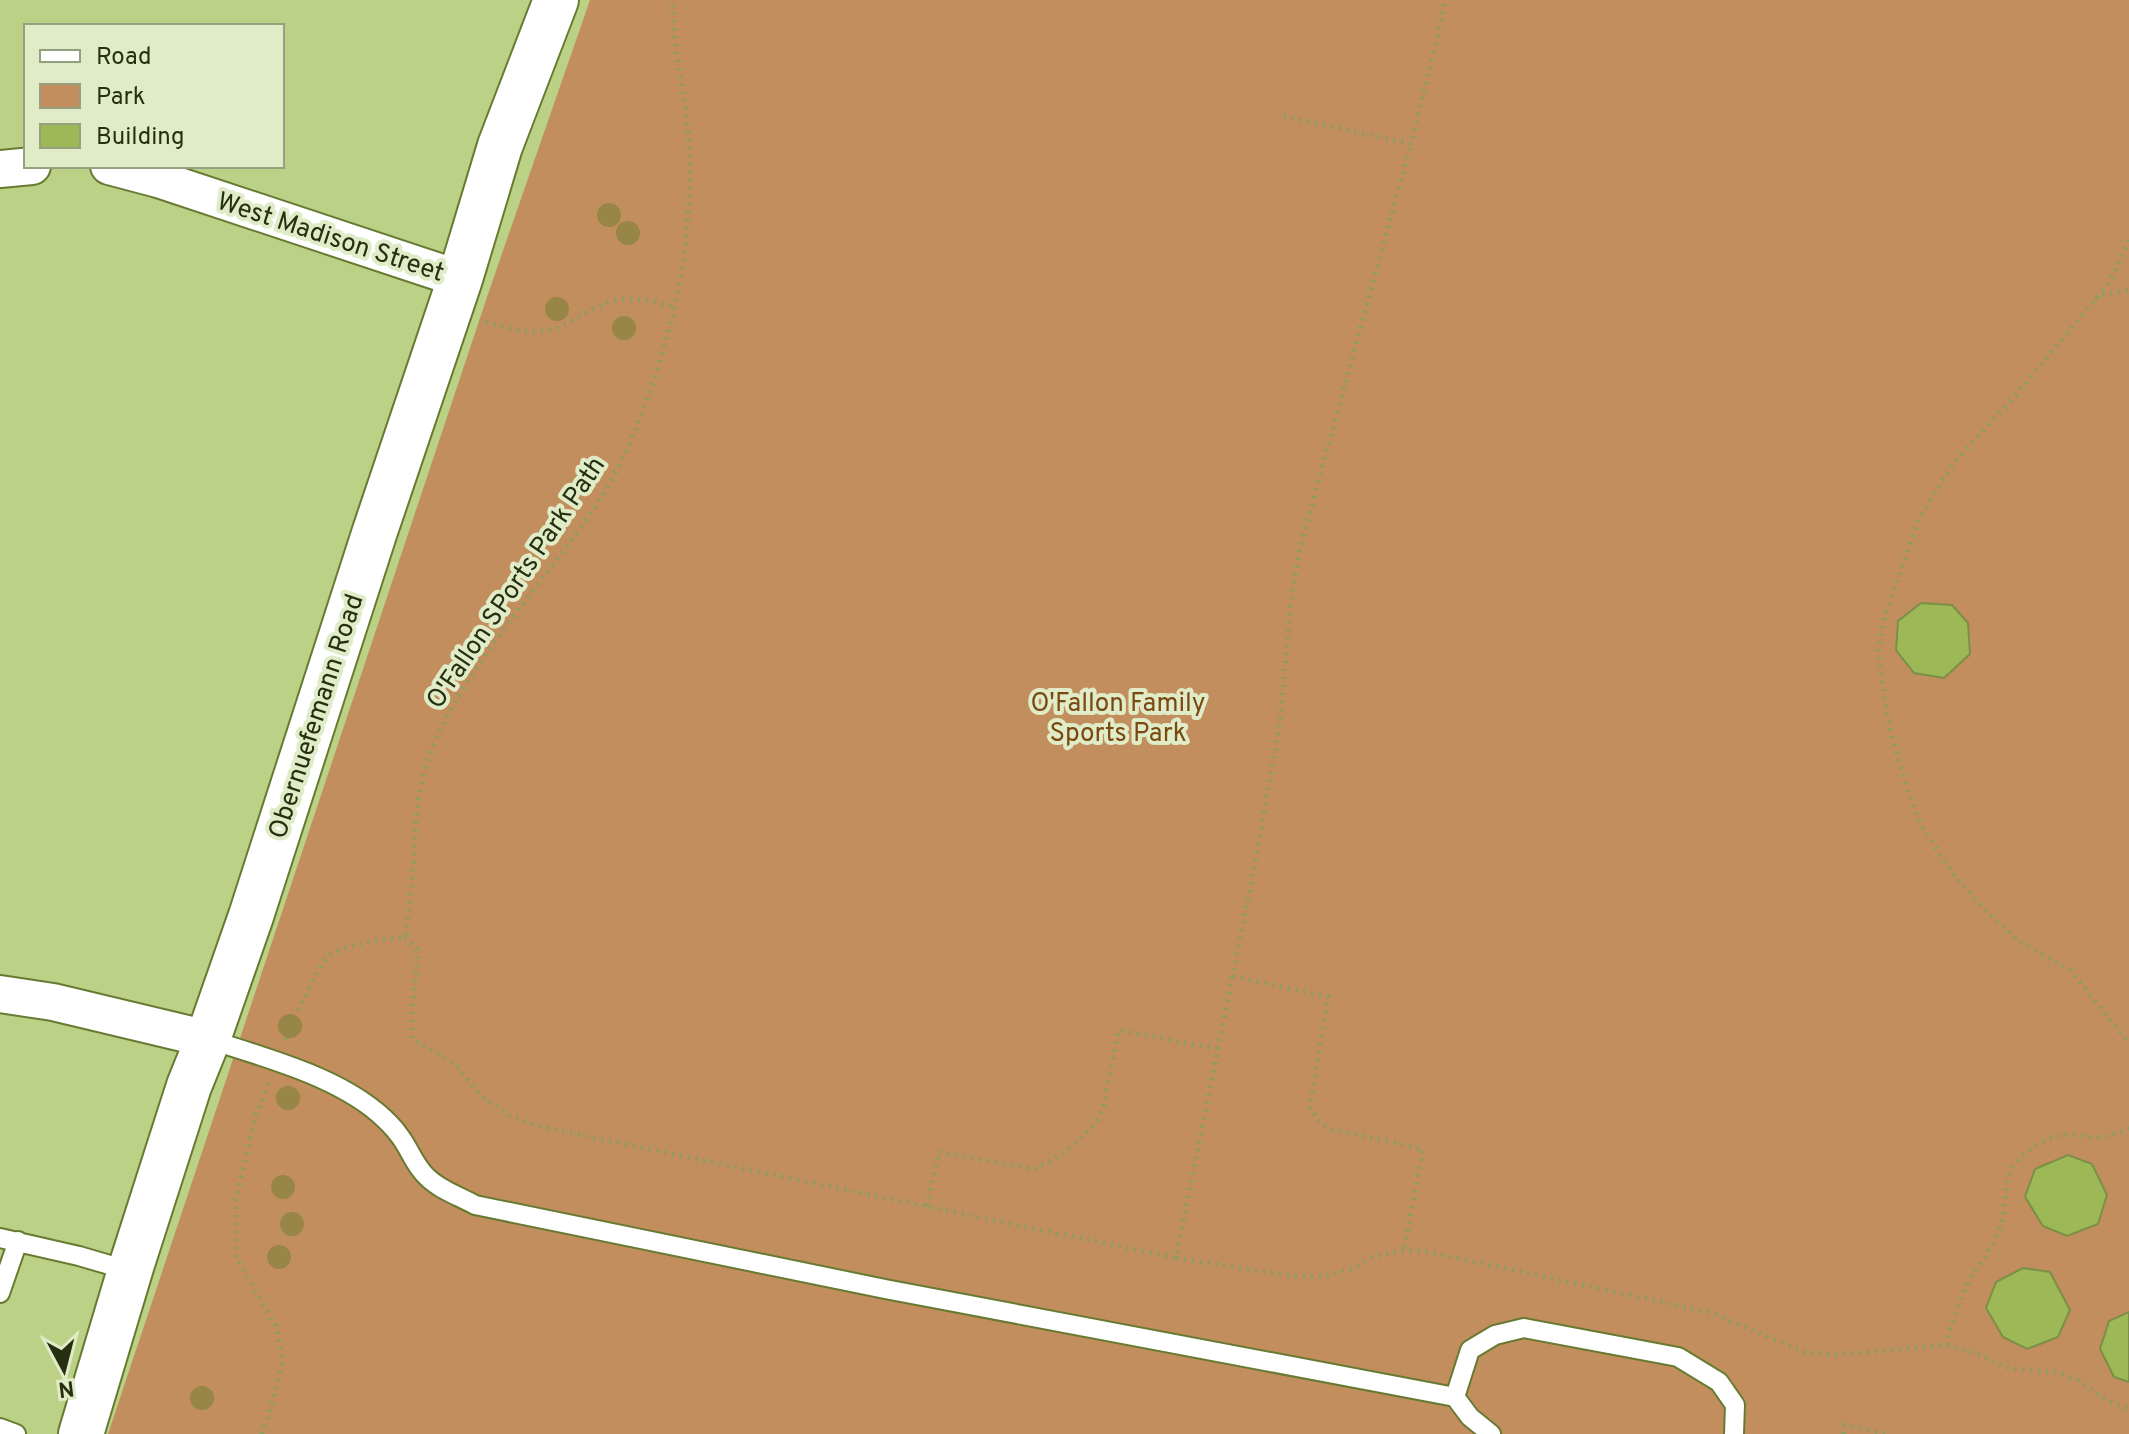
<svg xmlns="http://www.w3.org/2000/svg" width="2129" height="1434" font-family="Overpass,sans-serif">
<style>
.green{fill:#c38e5e}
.building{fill:#9db856;stroke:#7b8f47;stroke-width:2}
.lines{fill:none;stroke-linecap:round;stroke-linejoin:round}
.service-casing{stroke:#677a31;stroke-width:22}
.minor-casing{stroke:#677a31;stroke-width:40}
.tertiary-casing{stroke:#677a31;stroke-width:48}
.path{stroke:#8b9e61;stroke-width:5;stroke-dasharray:2 6;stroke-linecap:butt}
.service{stroke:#fff;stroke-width:18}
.minor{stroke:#fff;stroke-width:36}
.tertiary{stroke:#fff;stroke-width:44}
.tree{fill:#978646}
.labels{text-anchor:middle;stroke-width:8;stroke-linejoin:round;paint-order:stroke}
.street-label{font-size:26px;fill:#262f10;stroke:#e0ecc7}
.park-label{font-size:26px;fill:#7a4811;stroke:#e0ecc7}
</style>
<rect width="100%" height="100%" fill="#bad186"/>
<path class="green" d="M590,0h1539v1434h-2021l380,-1140z"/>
<path class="building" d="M1921,603l31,2 16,18 2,31 -26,24 -30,-5 -18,-23 2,-29z
M2068,1155l24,9 15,31 -9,29 -31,12 -24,-10 -18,-29 10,-28z
M2023,1268l27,4 20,38 -12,27 -31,12 -24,-12 -17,-29 10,-26z
M2129,1312v70l-15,-5 -14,-28 9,-28z"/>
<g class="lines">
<defs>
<path id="service" d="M208,1039c55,18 125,36 170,74 7,6 16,15 21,22 11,14 15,30 28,42 13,13 32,19 48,28l410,84 570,108 15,20 21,17
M0,1238l79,18 51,15
M0,1293l18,-52
M1455,1397l15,-47 25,-15 29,-7 154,29 41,25 16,23 -1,29
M0,1428l16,6"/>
<path id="minor" d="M109,166l49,13 302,100
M0,169l32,-3
M0,994l53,8 155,37"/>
<path id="tertiary" d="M81,1434l50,-167 58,-181 19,-47 43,-123 123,-382 86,-255 40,-133 56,-146"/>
</defs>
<use href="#service" class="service-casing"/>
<use href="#minor" class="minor-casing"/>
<use href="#tertiary" class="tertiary-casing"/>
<path class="path" d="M1284,116l127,28 35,-144
M2129,240l-20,43 -95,114 -61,67 -35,57 -33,95 -7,34 9,64 14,56 20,55 30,46 34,40 36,31 49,28 59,73
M2095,298l34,-9
M486,322c25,8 56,15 80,2 19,-10 36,-23 58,-25 17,-1 34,4 50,8
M405,937l12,13c1,32 -8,57 -5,89l44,25 25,32 29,20 27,10 639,132 75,-374 29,-161 11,-122 8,-49 112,-408
M1233,976l95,21 -18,109 7,13 13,10 93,20 -19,101
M286,1040c6,-16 32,-77 44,-85 23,-13 49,-15 75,-18 1,-12 4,-24 5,-36 7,-54 1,-102 23,-154 36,-87 109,-162 162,-240 33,-49 54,-109 71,-166 18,-62 28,-144 22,-209 -4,-44 -16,-88 -15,-132
M927,1206l12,-54 95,17 17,-8 26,-19 18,-18 8,-15 16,-79 99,19
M1176,1258l118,18h31l26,-7 21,-12 32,-7 20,1 285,61 96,40 30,3 112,-10c1,-16 19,-62 28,-75 10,-14 20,-26 25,-42 10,-31 -2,-57 29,-78 13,-10 29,-16 46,-15 8,0 16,3 24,2 11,0 20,-5 30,-9
M1947,1345l36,11 21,11 11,2 39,3 25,8 28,21 22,8
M261,1434l7,-17 15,-55 -7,-36 -40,-69 -1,-55 21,-87 13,-32
M1843,1434l2,-9 43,9"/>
<use href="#service" class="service"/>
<use href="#minor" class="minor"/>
<use href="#tertiary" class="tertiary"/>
</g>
<g class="tree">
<circle cx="609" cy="215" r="12"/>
<circle cx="628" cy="233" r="12"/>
<circle cx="557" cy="309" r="12"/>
<circle cx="624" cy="328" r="12"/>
<circle cx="290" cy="1026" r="12"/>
<circle cx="288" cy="1098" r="12"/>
<circle cx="283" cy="1187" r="12"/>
<circle cx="292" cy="1224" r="12"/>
<circle cx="279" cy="1257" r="12"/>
<circle cx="202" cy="1398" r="12"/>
</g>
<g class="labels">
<g class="street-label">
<text transform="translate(331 236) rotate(18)" y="9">West Madison Street</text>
<text transform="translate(515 582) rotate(-56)" y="9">O'Fallon SPorts Park Path</text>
<text transform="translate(315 716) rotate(-72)" y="9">Obernuefemann Road</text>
</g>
<g class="park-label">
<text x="1118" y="711">O'Fallon Family<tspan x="1118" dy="30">Sports Park</tspan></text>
</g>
</g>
<rect x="24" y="24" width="260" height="144" fill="#e0ecc7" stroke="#96a07e" stroke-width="2"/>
<rect x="40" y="50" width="40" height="12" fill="#ffffff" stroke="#96a07e" stroke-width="2"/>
<text x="96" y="64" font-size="24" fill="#262f10">Road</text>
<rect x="40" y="84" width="40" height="24" fill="#c38e5e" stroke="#96a07e" stroke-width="2"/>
<text x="96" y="104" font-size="24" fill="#262f10">Park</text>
<rect x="40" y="124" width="40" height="24" fill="#9db856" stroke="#96a07e" stroke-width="2"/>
<text x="96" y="144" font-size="24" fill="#262f10">Building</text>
<g transform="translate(64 1370) rotate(173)" stroke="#e0ecc7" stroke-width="6" paint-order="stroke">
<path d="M0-6L14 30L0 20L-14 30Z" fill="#262f10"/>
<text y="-12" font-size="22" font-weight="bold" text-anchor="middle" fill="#262f10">N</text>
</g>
</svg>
